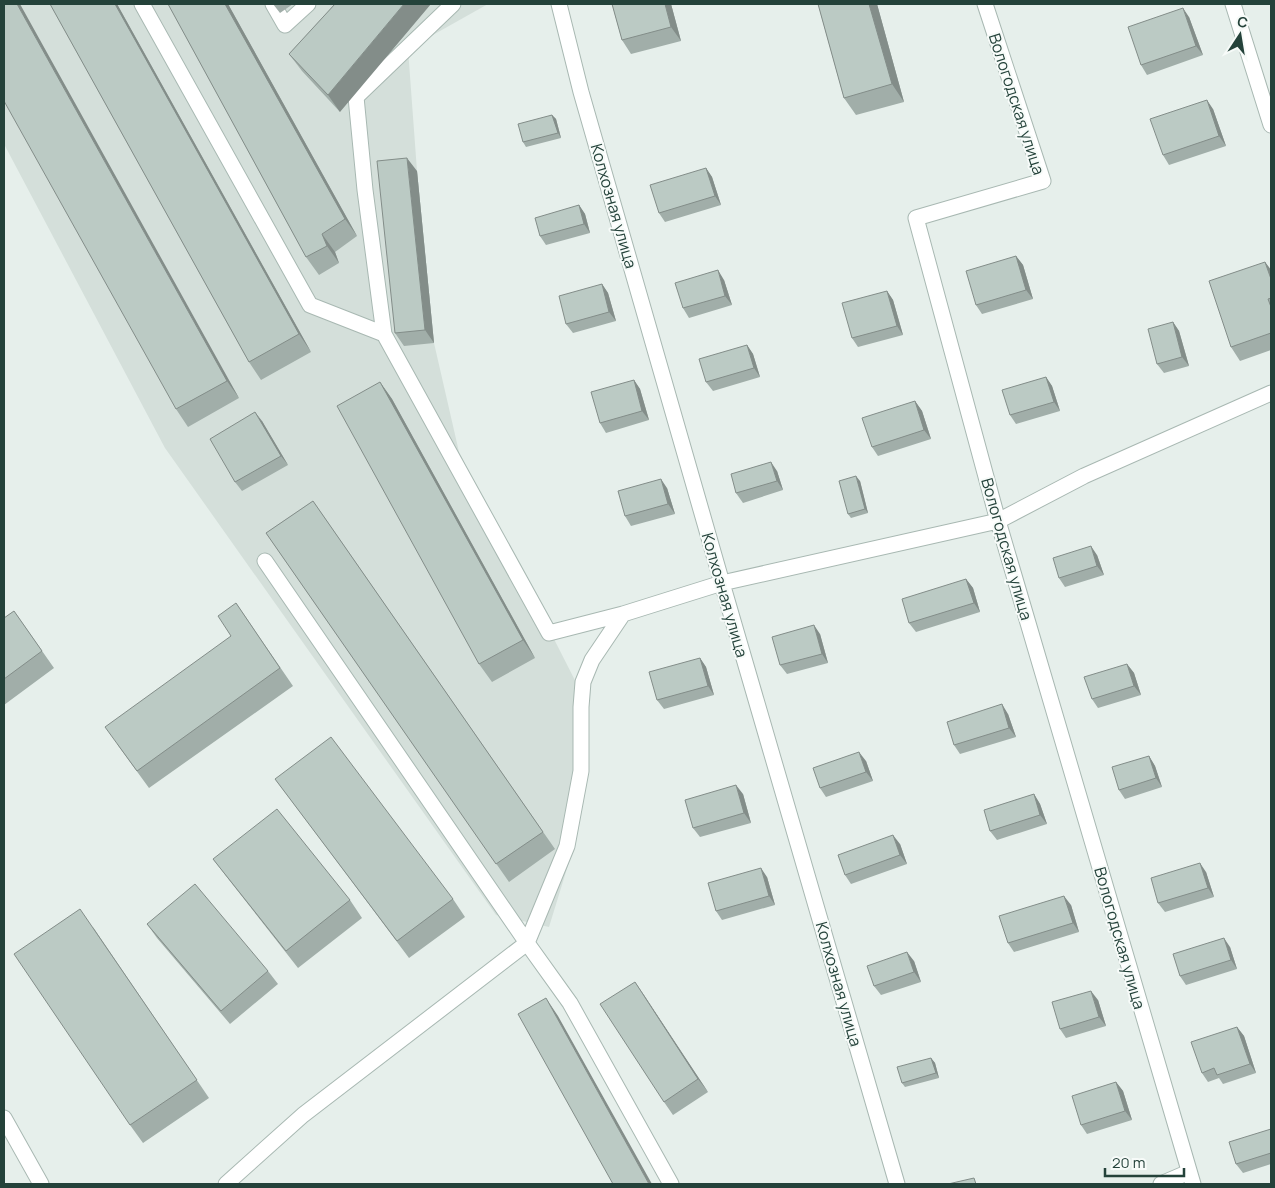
<svg xmlns="http://www.w3.org/2000/svg" width="1275" height="1188" font-family="Manrope,sans-serif">
<style>
.built{fill:#d4dfda}
.lines{fill:none;stroke-linecap:round;stroke-linejoin:round}
.minor-casing{stroke:#a8b8b2;stroke-width:17}
.minor{stroke:#fff;stroke-width:15}
.wall{fill:#a1aea9}
.shaded-wall{fill:#838d89}
.building{fill:#bbcac4;stroke:#838d89}
.labels{text-anchor:middle;stroke-width:4;stroke-linejoin:round;paint-order:stroke}
.street-label{font-size:16px;fill:#24423a;stroke:#f7fbf9}
</style>
<rect width="100%" height="100%" fill="#e6efeb"/>
<path class="built" d="M4,4h484l-80,45 9,122 17,172 25,109 129,254 -15,143 -24,78 -53,-12 -331,-467 -161,-304z"/>
<g class="lines">
<defs>
<path id="minor" d="M142,4l168,301 74,29
M273,4l12,21 23,-21
M559,4l22,88 141,491 175,601
M985,4l58,177 -127,37 82,303 195,663
M1233,4l38,121
M265,561l262,382 43,60 101,181
M623,614l99,-31 276,-62 86,-45 187,-83
M4,1118l37,66
M226,1184l77,-69 224,-172 40,-97 14,-75v-64l2,-25 9,-22 31,-46 -74,19 -165,-299 -19,-144 -9,-93 97,-93
M1161,1184l28,-12"/>
</defs>
<use href="#minor" class="minor-casing"/>
<use href="#minor" class="minor"/>
</g>
<path class="wall" d="M4,4l235,394 -51,29 -12,-18z
M50,4h67l194,348 -50,28 -12,-18z
M168,4h60l129,232 -22,16 4,11 -20,12 -13,-18z
M273,4h20l-13,9z
M335,4l5,108 -38,-41 -13,-17z
M612,4h59l10,37 -50,13 -9,-14z
M818,4h59l27,98 -48,13 -12,-17z
M1189,17l14,38 -56,20 -6,-10z
M1213,109l13,37 -57,19 -6,-10z
M552,115l4,4 5,19 -35,9 -3,-5z
M706,168l6,9 9,28 -56,17 -6,-9z
M417,171l17,172 -30,3 -9,-13z
M579,205l6,9 5,19 -44,12 -6,-9z
M1016,256l7,9 10,34 -51,15 -6,-9z
M1265,262l6,8v80l-31,11 -9,-14z
M724,280l8,25 -43,13 -6,-10z
M602,284l6,9 8,28 -43,12 -7,-9z
M887,291l6,9 10,35 -45,12 -6,-9z
M1173,322l6,9 10,35 -25,7 -7,-9z
M747,345l6,9 7,23 -47,14 -7,-9z
M1046,377l6,9 8,25 -44,13 -6,-9z
M634,380l6,9 9,31 -43,13 -6,-10z
M380,382l12,17 143,259 -43,24 -13,-18z
M915,401l7,10 9,28 -53,17 -6,-9z
M262,421l26,44 -46,26 -7,-9z
M777,471l6,19 -40,13 -7,-10z
M860,481l8,32 -17,5 -3,-4z
M667,488l8,26 -44,12 -6,-10z
M313,501l242,348 -46,33 -243,-349z
M1097,555l7,20 -39,12 -6,-9z
M966,579l7,9 7,24 -64,20 -7,-9z
M236,603l57,83 -144,102 -32,-44 114,-108z
M14,611l40,57 -50,37v-87z
M820,634l8,29 -41,11 -7,-9z
M700,658l6,9 8,28 -50,14 -7,-9z
M1127,664l7,9 7,22 -43,13 -6,-9z
M1008,714l8,23 -56,17 -6,-9z
M1149,756l6,10 7,21 -37,12 -6,-9z
M866,761l7,20 -47,16 -6,-9z
M275,779l178,120 12,18 -56,41 -121,-162z
M743,794l8,29 -51,14 -7,-9z
M1034,794l6,10 7,20 -50,16 -7,-9z
M900,844l7,20 -56,20 -6,-9z
M213,859l137,41 12,18 -64,50 -72,-92z
M1206,872l8,25 -49,15 -7,-9z
M767,877l8,28 -53,15 -6,-9z
M1071,905l8,27 -65,20 -6,-9z
M147,924l121,47 10,13 -48,40 -73,-86z
M93,927l116,171 -66,45 -13,-18z
M1230,947l7,22 -51,16 -6,-9z
M914,961l7,21 -40,13 -7,-9z
M635,982l73,110 -35,23 -9,-13z
M1098,1000l8,26 -40,12 -6,-9z
M1237,1027l7,9 12,37 -33,11 -4,-6 -11,4 -6,-9z
M931,1058l4,5 4,15 -34,9 -3,-4z
M1116,1082l7,9 9,29 -45,14 -6,-9z
M1271,1129v35l-28,9 -7,-9z"/>
<path class="shaded-wall" d="M17,4h3l219,394 -12,-17z
M115,4h2l194,348 -12,-18z
M225,4h3l129,232 -12,-17z
M404,4h27l-91,108 -12,-17z
M665,4h6l10,37 -10,-14z
M869,4h8l27,98 -12,-18z
M1183,8l6,9 14,38 -7,-9z
M1207,100l6,9 13,37 -7,-10z
M552,115l4,4 5,19 -3,-5z
M407,158l10,13 17,172 -9,-13z
M706,168l6,9 9,28 -6,-9z
M579,205l6,9 5,19 -6,-9z
M322,234l13,18 4,11 -12,-17z
M1016,256l7,9 10,34 -7,-9z
M1265,262l6,8v9z
M718,270l6,10 8,25 -7,-9z
M602,284l6,9 8,28 -7,-9z
M887,291l6,9 10,35 -6,-9z
M1173,322l6,9 10,35 -7,-9z
M747,345l6,9 7,23 -6,-9z
M1046,377l6,9 8,25 -6,-9z
M634,380l6,9 9,31 -7,-9z
M380,382l12,17 143,259 -12,-18z
M915,401l7,10 9,28 -7,-9z
M255,412l7,9 26,44 -7,-9z
M771,462l6,9 6,19 -6,-9z
M856,476l4,5 8,32 -3,-4z
M661,479l6,9 8,26 -7,-10z
M1091,546l6,9 7,20 -7,-9z
M966,579l7,9 7,24 -6,-9z
M814,625l6,9 8,29 -6,-9z
M700,658l6,9 8,28 -6,-9z
M1127,664l7,9 7,22 -7,-9z
M1002,704l6,10 8,23 -7,-9z
M859,752l7,9 7,20 -7,-9z
M1149,756l6,10 7,21 -6,-9z
M736,785l7,9 8,29 -7,-10z
M1034,794l6,10 7,20 -7,-9z
M893,835l7,9 7,20 -7,-9z
M1200,863l6,9 8,25 -6,-9z
M761,868l6,9 8,28 -6,-9z
M1064,896l7,9 8,27 -6,-9z
M1224,938l6,9 7,22 -6,-9z
M907,952l7,9 7,21 -7,-10z
M635,982l9,13 64,97 -10,-13z
M1091,991l7,9 8,26 -7,-9z
M546,998l12,18 94,168h-3z
M1237,1027l7,9 12,37 -6,-9z
M931,1058l4,5 4,15 -3,-5z
M1116,1082l7,9 9,29 -7,-9z"/>
<path class="building" d="M4,4h13l210,377 -51,28 -172,-308z
M50,4h65l184,330 -50,28z
M168,4h57l120,215 -23,15 5,12 -21,11z
M335,4h69l-76,91 -39,-41z
M612,4h53l6,23 -49,13z
M818,4h51l23,80 -48,14z
M1183,8l13,38 -55,19 -13,-38z
M1207,100l12,36 -56,19 -13,-36z
M552,115l6,18 -35,9 -5,-18z
M407,158l18,172 -30,3 -18,-172z
M706,168l9,28 -56,17 -9,-28z
M579,205l5,19 -44,12 -5,-18z
M1016,256l10,34 -50,15 -10,-34z
M1265,262l6,17v19l-3,1 3,8v26l-40,14 -22,-66z
M718,270l7,26 -42,12 -8,-25z
M602,284l7,28 -43,12 -7,-28z
M887,291l10,35 -45,12 -10,-35z
M1173,322l9,35 -25,7 -9,-35z
M747,345l7,23 -48,14 -7,-23z
M1046,377l8,25 -44,13 -8,-25z
M634,380l8,31 -42,12 -9,-31z
M380,382l143,258 -44,24 -142,-258z
M915,401l9,29 -52,17 -10,-29z
M255,412l26,44 -46,26 -25,-43z
M771,462l6,19 -41,12 -5,-19z
M856,476l9,33 -17,5 -9,-33z
M661,479l7,25 -43,12 -7,-25z
M313,501l230,331 -47,32 -230,-331z
M1091,546l6,20 -38,12 -6,-20z
M966,579l8,24 -65,20 -7,-24z
M236,603l44,65 -143,103 -32,-44 126,-91 -13,-20z
M14,611l28,40 -38,28v-61z
M814,625l8,29 -42,11 -8,-28z
M700,658l8,28 -51,14 -8,-28z
M1127,664l7,22 -42,13 -8,-22z
M1002,704l7,24 -55,17 -7,-23z
M331,737l122,162 -56,42 -122,-162z
M859,752l7,20 -46,16 -7,-20z
M1149,756l7,22 -37,12 -7,-23z
M736,785l8,28 -51,15 -8,-28z
M1034,794l6,21 -50,16 -6,-21z
M277,809l73,91 -64,51 -73,-92z
M893,835l7,20 -55,20 -7,-20z
M1200,863l8,25 -50,15 -7,-25z
M761,868l8,28 -53,15 -8,-28z
M195,884l73,87 -47,40 -74,-87z
M1064,896l9,27 -65,20 -9,-27z
M80,909l117,171 -67,45 -116,-171z
M1224,938l7,22 -51,16 -7,-22z
M907,952l7,20 -40,14 -7,-20z
M635,982l63,97 -34,23 -64,-98z
M1091,991l8,26 -39,12 -8,-27z
M546,998l103,186h-36l-95,-170z
M1237,1027l13,37 -33,11 -3,-7 -12,5 -11,-31z
M931,1058l5,15 -34,10 -5,-16z
M1116,1082l9,29 -44,14 -9,-29z
M1271,1129v24l-35,11 -7,-22z
M974,1178l2,6h-28z"/>
<g class="labels">
<g class="street-label">
<text transform="translate(1017 104) rotate(72)" y="6">Вологодская улица</text>
<text transform="translate(614 206) rotate(74)" y="6">Колхозная улица</text>
<text transform="translate(1007 549) rotate(74)" y="6">Вологодская улица</text>
<text transform="translate(725 595) rotate(74)" y="6">Колхозная улица</text>
<text transform="translate(1120 938) rotate(74)" y="6">Вологодская улица</text>
<text transform="translate(839 984) rotate(74)" y="6">Колхозная улица</text>
</g>
</g>
<rect width="1275" height="1188" fill="none" stroke="#24423a" stroke-width="10"/>
<g transform="translate(1240 35) rotate(12)" stroke="#f7fbf9" stroke-width="4" paint-order="stroke">
<path d="M0-4L9 19L0 12L-9 19Z" fill="#24423a"/>
<text y="-8" font-size="14" font-weight="bold" text-anchor="middle" fill="#24423a">С</text>
</g>
<path d="M1105 1168v8h79v-8" fill="none" stroke="#24423a" stroke-width="2.5"/>
<text x="1112" y="1168" font-size="15" fill="#24423a" stroke="#f7fbf9" stroke-width="4" paint-order="stroke">20 m</text>
</svg>
